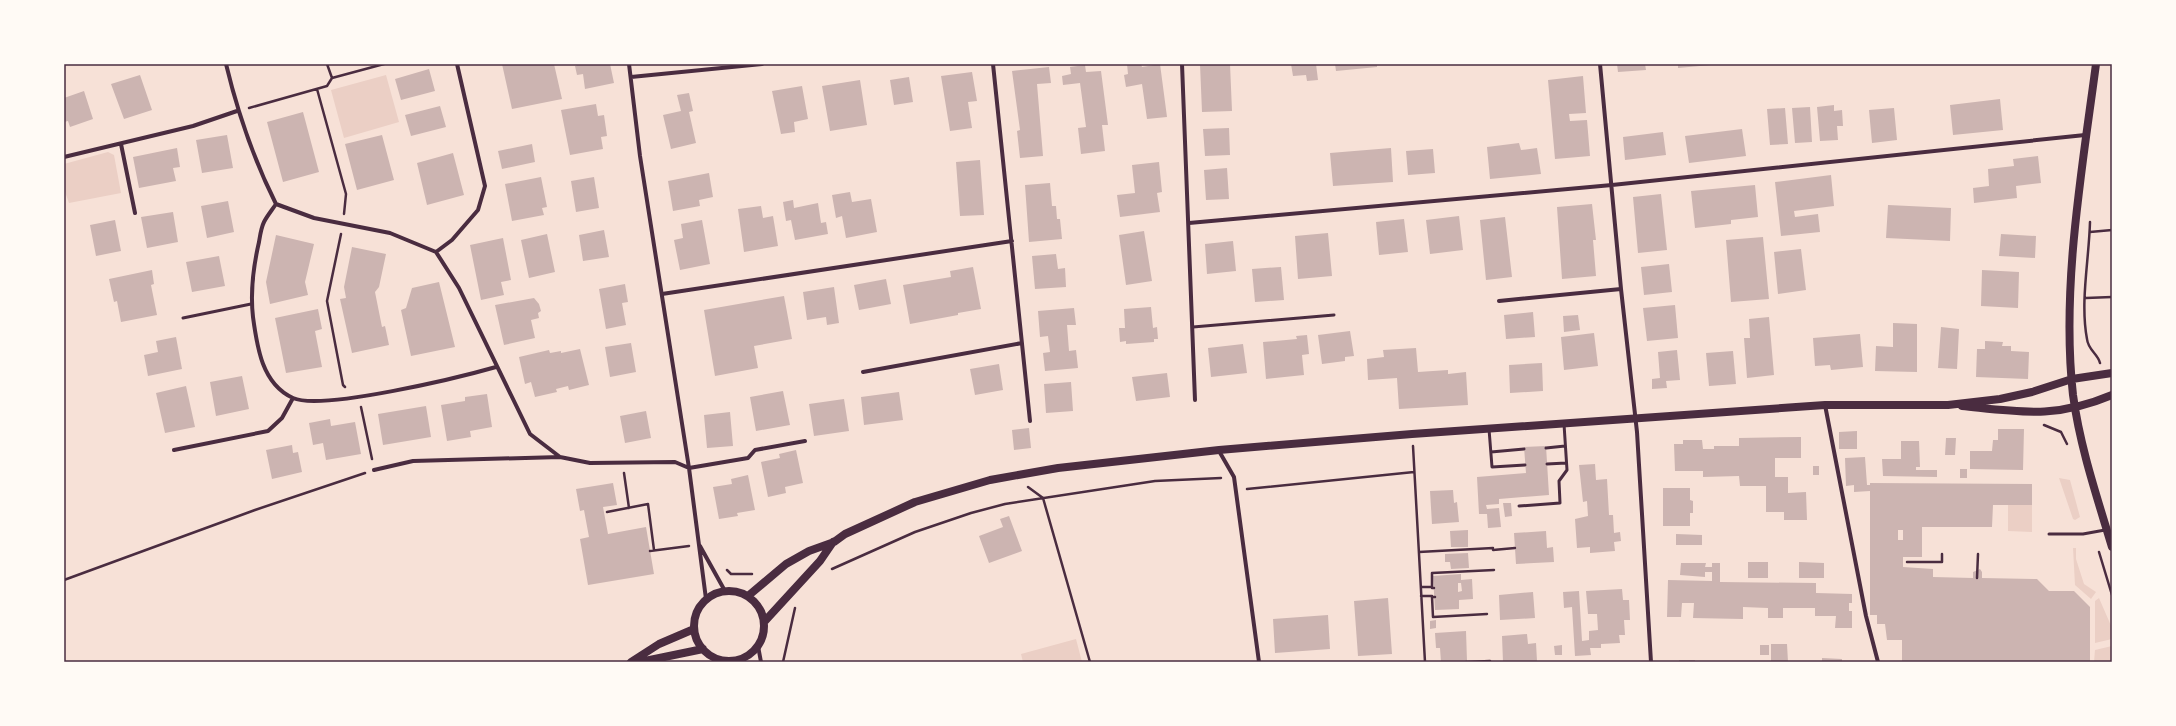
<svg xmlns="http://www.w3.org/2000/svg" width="2176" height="726" font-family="'PT Sans',sans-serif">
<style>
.green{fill:#ebcfc5}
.building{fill:#ccb4b1;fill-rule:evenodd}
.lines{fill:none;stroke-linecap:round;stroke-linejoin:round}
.path{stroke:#4a2c40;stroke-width:2.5}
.service{stroke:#4a2c40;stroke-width:3}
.minor{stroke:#4a2c40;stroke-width:4}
.secondary{stroke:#4a2c40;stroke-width:8}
.neatline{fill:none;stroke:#4a2c40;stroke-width:1.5}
</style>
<rect width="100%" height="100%" fill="#f7e1d7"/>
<path class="green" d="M386,75l13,47 -55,16 -13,-48z
M108,152l6,3 7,38 -52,10 -5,-14v-25z
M2059,478l11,2 10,37 -5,3 -2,-1z
M2008,505h24v27l-24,-1z
M2073,548h3v11l8,25 12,8 -5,7 -16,-14z
M2099,598l13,30v11l-17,4v-42z
M1076,639l6,23h-59l-2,-8z
M2112,646v16h-18l1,-12z"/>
<path class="building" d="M502,64h52l8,35 -50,10z
M580,64h30l4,19 -29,6 -2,-15 -6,1 -2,-9z
M1127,64h14l1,3 18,-3 7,53 -20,2 -5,-35 -16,3 -2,-12 4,-1z
M1200,64h30l2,47 -30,1z
M1291,64h25l2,16 -11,1 -1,-6 -13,1z
M1335,64h42v3l-41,4z
M1617,64h28l1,6 -28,2z
M1678,64h32l1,1 -33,3z
M1085,65l1,7 15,-1 7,54h-6l3,26 -24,3 -3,-26 8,-1 -6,-44 -17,2 -1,-9 9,-2 -1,-7z
M1049,67l2,16 -14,1 6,72 -23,2 -3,-27 3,-1 -8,-59z
M429,69l6,22 -34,9 -6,-21z
M972,72l5,29 -9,1 4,26 -22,3 -9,-55z
M140,75l12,35 -28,9 -13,-35z
M1583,76l3,37 -17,1 1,7 17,-1 3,36 -35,3 -7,-79z
M909,77l4,25 -19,3 -4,-25z
M860,80l7,45 -37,6 -8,-45z
M802,86l6,33 -14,3 1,10 -14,2 -9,-43z
M84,91l9,28 -23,8 -2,-6 -4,1v-24z
M689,93l4,18 -4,1 7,31 -25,6 -8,-34 18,-4 -4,-16z
M2000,99l3,31 -50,5 -3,-30z
M596,104l2,12 6,-1 3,21 -6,1 2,12 -33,6 -9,-45z
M1834,105v6l8,-1 1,16h-6l1,14 -18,1 -3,-34z
M440,106l6,21 -35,9 -6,-21z
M1810,107l2,35 -17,1 -3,-35z
M1785,108l3,36 -18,1 -3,-36z
M1894,108l3,32 -25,3 -3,-33z
M303,112l16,60 -36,10 -16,-60z
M1229,128l1,27 -25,1 -2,-27z
M1742,129l4,27 -57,7 -4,-27z
M1663,132l3,23 -41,5 -2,-23z
M227,135l6,33 -31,5 -6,-33z
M382,135l12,45 -37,10 -12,-46z
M1519,143l2,7 16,-2 4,26 -51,5 -3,-32z
M532,144l3,18 -33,7 -4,-18z
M177,148l3,19 -7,1 3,13 -37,7 -6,-31z
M1391,148l2,34 -60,4 -3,-33z
M1433,149l2,24 -27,2 -2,-24z
M453,153l11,42 -37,10 -10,-42z
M2038,156l3,27 -25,3 1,12 -43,5 -1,-15 16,-2 -1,-17 26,-3 -1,-7z
M980,160l4,55 -24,1 -4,-54z
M1159,162l3,30 -5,1 3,19 -40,5 -3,-22 18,-2 -3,-28z
M1227,168l2,31 -23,1 -2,-30z
M709,173l4,24 -14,3 1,6 -27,5 -5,-30z
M1831,175l3,31 -40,5 1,6 23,-3 2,18 -39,4 -6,-54z
M541,177l6,30 -5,1 2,7 -32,6 -7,-37z
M594,177l5,31 -23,4 -5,-31z
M1050,183l2,23h4l1,13h3l2,20 -33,3 -4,-57z
M1755,185l3,32 -27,3v4l-36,4 -4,-37z
M850,192l2,10 19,-3 6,33 -31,6 -4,-22 -6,2 -4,-23z
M1661,194l6,56 -29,3 -5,-56z
M793,200l1,8 24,-5 3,20 5,-1 2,12 -33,6 -4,-20 -5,1 -3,-19z
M228,201l6,31 -27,6 -6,-32z
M1592,204l4,36h-3l3,36 -34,3 -5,-72z
M1888,205l63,3 -1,33 -64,-3z
M761,206l2,12 10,-2 5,30 -34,6 -6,-43z
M173,212l5,30 -31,6 -6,-31z
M1459,216l4,34 -33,4 -4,-34z
M1505,217l7,60 -26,3 -6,-60z
M1404,219l4,33 -29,3 -3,-33z
M115,220l6,31 -25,5 -6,-31z
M702,220l8,44 -30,6 -6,-30 9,-2 -2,-14z
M604,230l5,27 -26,4 -4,-26z
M1144,231l8,50 -26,4 -7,-50z
M1328,233l4,43 -34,3 -3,-43z
M547,234l8,38 -26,6 -8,-38z
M2001,234l35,2 -1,22 -36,-2z
M276,235l38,9 -9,38 3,13 -38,9 -4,-22z
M1763,237l6,62 -38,3 -5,-62z
M503,238l8,42 -10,2 3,13 -23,5 -11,-55z
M1233,241l3,30 -29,3 -2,-30z
M352,247l34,7 -7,33 -4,5 7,35 3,-1 4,19 -37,8 -12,-54 6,-1 -2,-11z
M1801,249l5,41 -28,4 -4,-42z
M1056,254l2,15 7,-1 1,19 -31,2 -3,-33z
M219,256l6,30 -33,6 -6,-30z
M1669,264l3,28 -28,3 -3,-28z
M973,267l8,42 -23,4v2l-48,9 -7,-39 48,-8 -1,-6z
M1281,267l3,33 -29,2 -3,-33z
M152,270l2,14 -3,1 6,30 -36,7 -4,-21 -3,1 -5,-23z
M1982,270l37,2 -1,36 -37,-2z
M886,279l5,25 -32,6 -5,-25z
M439,282l16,65 -44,9 -10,-46 5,-2 6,-20z
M625,284l3,18 -6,1 4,22 -20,4 -7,-40z
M834,287l5,36 -12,2 -1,-8 -19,3 -4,-28z
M784,296l8,43 -38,7 4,22 -43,8 -11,-66z
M534,298l5,6 2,7 -3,2 1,5 -8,2 4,18 -31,7 -9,-40z
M1675,305l3,33 -31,3 -4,-33z
M1151,307l2,21 4,-1 1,12h-4v3l-28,2v-3l-6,1 -1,-14h6l-1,-19z
M1074,308l2,17h-9l2,26 7,-1 2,18 -33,3 -2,-18 7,-1 -2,-16 -8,1 -2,-26z
M318,309l4,20 -7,2 7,36 -36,6 -11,-55z
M1533,312l2,25 -29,2 -2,-24z
M1578,315l2,15 -16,2 -1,-16z
M1769,317l5,58 -27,3 -3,-40h6l-1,-19z
M1893,323l24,1v48l-42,-1 1,-25 17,1z
M1941,327l18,2 -2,40 -19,-1z
M1350,331l4,25 -9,1v4l-23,3 -4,-29z
M1594,333l4,33 -34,4 -3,-33z
M1860,334l3,33 -32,3 -1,-5 -15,1 -2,-28z
M1307,335l2,19 -7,1 2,20 -38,4 -3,-37 34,-3 -1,-3z
M176,337l6,32 -34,7 -4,-21 14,-3 -2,-11z
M1985,341l18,1 -1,4h9v5l18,1 -1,27 -52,-2 1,-28h8z
M631,343l5,29 -26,5 -5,-30z
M1243,344l4,29 -36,4 -3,-29z
M1416,348l2,24 30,-2v4l18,-2 2,33 -69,4 -2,-31 -29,2 -1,-21 17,-2 -1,-7z
M580,349l9,36 -20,5 -1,-4 -12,3 1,3 -22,5 -4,-15 -6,2 -6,-27 30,-7 1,3 11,-2v2z
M1677,350l3,30 -14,1 1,7 -15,1v-10l8,-1 -2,-26z
M1733,351l3,33 -27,2 -3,-33z
M1542,363l1,28 -33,2 -1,-28z
M999,364l4,26 -28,5 -5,-26z
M1167,373l3,24 -34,4 -4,-24z
M242,376l7,33 -33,7 -6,-34z
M1071,382l2,29 -27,2 -2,-29z
M186,386l9,41 -30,6 -9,-40z
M783,391l7,34 -34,6 -6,-34z
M899,392l4,28 -39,5 -3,-28z
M487,394l5,33 -22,4 1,6 -24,4 -6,-36 24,-4v-4z
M844,399l5,32 -35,5 -5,-32z
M426,406l5,31 -48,8 -5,-31z
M646,411l5,27 -26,5 -5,-27z
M730,412l3,34 -26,2 -3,-33z
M330,419l1,7 24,-4 6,32 -35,6 -3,-17 -10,2 -4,-22z
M1029,428l2,20 -17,2 -2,-20z
M1998,429h26l-1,41 -53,-1v-18h22l1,-11h5z
M1857,431v18h-18v-17z
M1801,437v21h-26v19h13v16l18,-1 1,28h-23v-8h-18v-26h-26l-1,-10 -36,1v-6h-28l-1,-27h9v-4h19l1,9h11v-3h25v-8z
M1946,438h10l-1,17h-10z
M1901,441h18l1,26h-4v3h21v7l-54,-1 -1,-17h19z
M292,445l1,8 5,-1 4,20 -30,7 -6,-29z
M1546,446l3,49 -50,4v5l-13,1 1,4 12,-1 2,19 -13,1 -1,-14h-8l-2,-37 49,-4 -2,-26z
M796,450l7,33 -18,4 1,6 -18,4 -7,-35 19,-4 -1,-4z
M1865,457l2,28h3v-2l162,1v21h-39l-1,22h-70v30h-19v10l30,2v8l40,1v-6l7,-3 2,3v6l55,1 12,12h25l16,16v55h-188v-22h-15l-2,-16h-8v-9h-7v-124l-16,1v-7l-8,1 -1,-28zM1898,530h5v10h-5z
M1595,464l1,16 11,-1 2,36h4l1,18 6,-1 1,9 -7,1 1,9 -25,2v-6l-13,1 -2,-29 13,-3 -1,-15 -4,1 -4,-37z
M1813,466h6v9h-6z
M1960,469h7v9h-7z
M748,475l7,35 -18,3 1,3 -19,3 -6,-32 19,-3 -1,-5z
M613,483l4,22 -14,2 5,27 38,-7 8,47 -66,11 -8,-46 9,-2 -5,-27 -4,1 -4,-22z
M1663,488h27v12l3,1v12h-3v13h-27z
M1453,490l1,13 3,-1 2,20 -27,2 -2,-33z
M1503,503h8l1,13 -7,1z
M1009,516l13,35 -33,12 -10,-27 24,-9 -3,-8z
M1468,530v17h-17l-1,-16z
M1546,531l1,17 6,-1 1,15 -38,2 -2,-31z
M1676,534l26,1v10h-26z
M1468,553l1,15 -18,1 -1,-7h-5v-8z
M1748,562h20v16h-20z
M1799,562l25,1v15h-25z
M1681,563h25l-1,4h7v-4h8v19l96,1v10l36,1v9h-3v8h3v17h-17l1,-12h-21v-8h-32v10h-15v-10l-25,-1v12l-50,-1 1,-15h-12l-1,14h-14l1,-37 44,1v-9h-7v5l-25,-2z
M1461,574v6l11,-1 1,20 -14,1v9l-24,1 -2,-34zM1458,583h3l1,8 -4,1z
M1622,589l1,11h6l1,20h-6l1,15h-6l1,8 -19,1v4h-11l1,7 -16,1 -3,-49 -8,1 -1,-16 16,-1 3,50 7,-1v-9l9,-1 -1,-16h-9l-2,-23z
M1533,592l2,26 -35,2 -1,-25z
M1388,598l4,56 -34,2 -4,-55z
M1328,615l2,34 -55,4 -2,-34z
M1436,620v8l-6,1v-8z
M1466,631l1,30 -26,1 -1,-14h-4l-1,-15z
M1527,634l1,10 8,-1 1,18 -34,1 -1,-26z
M1771,644h16l1,18h-17z
M1562,645v10h-7l-1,-9z
M1760,645h9v10h-9z
M1822,658l20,1v3h-20z
M1679,660h16v2h-16z"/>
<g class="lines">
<path class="path" d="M327,64l5,14
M317,89l29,105 -2,20
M249,108l78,-22 5,-8 52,-14
M2090,222c-1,38 -10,80 -3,117 1,11 11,15 13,24
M2090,232l22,-2
M341,234l-14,67 16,84 2,2
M2086,298l26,-1
M361,407l11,52
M2044,425l17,7 6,12
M1413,446l12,216
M624,473l5,35
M1028,487l15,11 47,164
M1247,489l167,-17
M607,512l41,-8 6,46
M1493,550l22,-2
M650,551l39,-5
M1419,552l74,-4
M2099,552l13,43
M1907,562h35v-8
M832,569l83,-37 56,-19 34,-9 150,-23 66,-3
M727,570l4,4h21
M1977,578l1,-24
M64,580l191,-70 110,-37
M1421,587h11
M1434,588h-2v-15l62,-3
M1421,596h11
M1435,597h-3l1,20 54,-3
M783,662l12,-54
M1466,662l24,-1"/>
<path class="service" d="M183,318l68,-14
M1193,327l141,-12
M1489,429l3,38 33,-2
M1546,448l19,-2
M1491,452l33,-3
M1547,464l19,-1
M1519,506l41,-3 -1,-22 8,-11 -3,-46
M2049,534h34l22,-4"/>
<path class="minor" d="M226,64c12,50 27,94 50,140l38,14 76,15 46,19 23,36 71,146 30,23 30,6 85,-1 14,6
M629,64l11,92 49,312 17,131
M993,64l37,357
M1182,64l13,336
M1600,64l21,225 16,143 14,230
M631,77l131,-13
M121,144l14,69
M64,157l129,-31 44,-15
M276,204c-4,6 -9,12 -12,18 -3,6 -4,14 -5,20 -6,26 -9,49 -6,75 4,30 9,67 40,81 29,13 168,-21 203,-31
M1189,223l423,-38 473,-50
M436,252l16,-12 26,-30 7,-24 -28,-122
M662,294l350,-53
M1499,301l122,-12
M863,372l159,-29
M1825,405l41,211 12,46
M174,450l94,-19 14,-13 11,-20
M1219,451l15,26 25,185
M689,468l59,-10 7,-8 50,-9
M374,470l39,-9 147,-4
M700,546l25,45
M758,646l3,16
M735,660l1,2"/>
<path class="secondary" d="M2096,64c-14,106 -35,224 -23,331 7,52 24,102 39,152
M1962,406c59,6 93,13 150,-11
M694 626a35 35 0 1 1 70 0a35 35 0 1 1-70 0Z
M748,596l38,-32 23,-13 25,-9 11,-8 70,-32 75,-22 68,-12 161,-18 193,-16 413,-29h123l52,-6 32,-7 40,-13 40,-6
M764,622l56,-61 13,-19
M631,662l28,-18 35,-15
M640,662l63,-13"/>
</g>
<rect width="2176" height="726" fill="none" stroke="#fffaf5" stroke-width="130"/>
<rect x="65" y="65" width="2046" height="596" class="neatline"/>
</svg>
